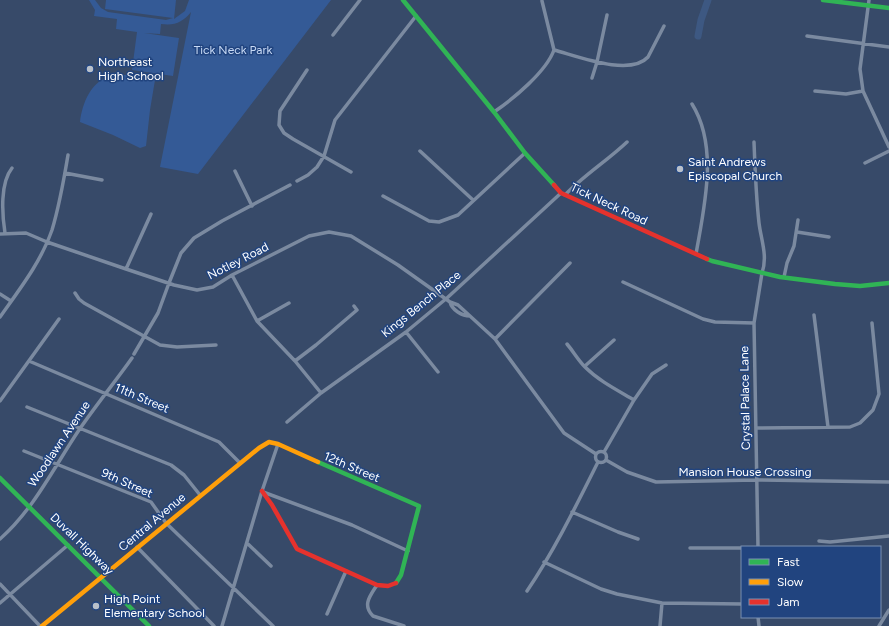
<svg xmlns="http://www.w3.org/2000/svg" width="889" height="626" font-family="Figtree,sans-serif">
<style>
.green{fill:#345a96}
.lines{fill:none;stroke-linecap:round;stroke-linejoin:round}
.river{stroke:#3d5882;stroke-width:7}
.street{stroke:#7b8aa0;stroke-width:3.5}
.fast{stroke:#30b455;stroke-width:4.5}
.slow{stroke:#ff9f0a;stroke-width:4.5}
.jam{stroke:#e5322d;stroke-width:4.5}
.poi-dot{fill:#b9c0ca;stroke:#21447f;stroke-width:1.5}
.labels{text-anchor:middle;stroke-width:3;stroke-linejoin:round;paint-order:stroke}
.park-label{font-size:12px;fill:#c9dbf6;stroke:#21447f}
.poi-label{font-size:12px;fill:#fff;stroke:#21447f;text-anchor:start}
.street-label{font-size:12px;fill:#fff;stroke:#21447f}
</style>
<rect width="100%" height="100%" fill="#374a69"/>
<path class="green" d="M89,0h6l6,8 7,4 58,8 7,-2 -68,-9 1,-9h70l-2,19 11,-8 4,-11h142l-133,174 -38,-7 31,-155c-8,10 -16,14 -30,12l-1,10 -16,-1 35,5 -6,38 -41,-6 5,-38 -21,-3 1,-10 -23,-3 1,-6z
M125,75h15l15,5 -5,30 -4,36 -6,2 -27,-13 -33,-13c2,-18 11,-42 32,-46 4,-1 9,-1 13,-1z"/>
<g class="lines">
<path class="river" d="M698,36l3,-16 7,-20"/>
<path class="street" d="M869,0l-9,69 3,22 26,56
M333,35l27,-35
M807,36l82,11
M554,50c23,6 76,27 94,7l16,-31
M307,70l-27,41 -1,14 5,8 9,6 58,33
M592,78l5,-16 10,-47
M815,91l31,3 17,-3
M692,104c27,43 12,104 4,150
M494,112c19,-13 52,-40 60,-62l-12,-49
M754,142c1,27 2,54 5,81 2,17 9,33 3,50l-8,50 4,224
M420,151l53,49
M865,163l24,-12
M235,171l17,35
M65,173l37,7
M297,181l11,-6 9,-8 7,-11 11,-36 81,-104
M565,195c19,-20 42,-34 62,-53
M383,196l46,25 10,1 19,-7 67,-62
M797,232l32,5
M5,233c-3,-19 -5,-50 7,-65
M0,234l26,-1 21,9 79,27 48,16 23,5 16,-3 19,-12 77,-39 20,-4 22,4 47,29 52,37 8,3 37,34 69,94 32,21
M126,269l25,-55
M232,275l25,46 38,40 26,32
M784,277l3,-14 7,-17 4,-26
M623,282l80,37 12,3 39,1
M75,293l4,6 5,4 76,42 17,2 39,-2
M0,294l11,7
M450,302c2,8 12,14 20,14
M814,315l14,112
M0,317c19,-27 41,-55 52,-87 7,-23 12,-51 16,-75
M257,321l32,-18
M406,332l32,40
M495,339l75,-76
M567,344c6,7 11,16 18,23 14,14 32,23 49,33
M134,354l24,-41 11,-30 12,-30 13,-15 28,-17 68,-36
M29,361l190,81 21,21
M295,361l21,-16 41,-35 -3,-4
M585,366l29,-26
M0,401l59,-82
M27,407l144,58 13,10 16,20
M287,422l34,-29 85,-61 41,-34 114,-105
M757,428l93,-1 10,-4 13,-13 6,-16 -7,-71
M24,451l127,51 15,21 107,103
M595.5 457a5.5 5.5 0 1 1 11 0a5.5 5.5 0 1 1-11 0Z
M604,452l30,-52 18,-26 14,-9
M606,460l21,12 29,10 100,-2 133,2
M263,492l89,33 56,26
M572,512l46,20 20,7
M0,539c34,-30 54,-72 79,-109 17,-25 36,-48 53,-72
M819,541l11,1 59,-6
M248,544l23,22
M137,547l77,79
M690,548h52
M544,562l57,27 16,5 45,9 80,1
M0,584l40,42
M377,585c-7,11 -15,20 -4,31l31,10
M527,591c27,-40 49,-85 71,-129
M0,603l68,-58
M327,614l19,-43
M758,617l1,9
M222,626l40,-135 16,-47
M660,626l2,-23
M879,626l10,-16"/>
<path class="fast" d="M403,0l91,112 31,41 29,32
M823,0l66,8
M707,259l5,2 68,16 55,7 25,2 29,-3
M318,462l101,44 -18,69 -5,8
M0,478l149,148"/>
<path class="slow" d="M42,626l217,-178 10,-6 9,2 40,18"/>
<path class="jam" d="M554,185l7,8 146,66
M262,491l10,14 25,44 80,36 11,1 8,-3"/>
</g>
<g class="poi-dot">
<circle cx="90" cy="69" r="4"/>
<circle cx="680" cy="169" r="4"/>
<circle cx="96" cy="606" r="4"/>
</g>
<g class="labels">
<g class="park-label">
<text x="233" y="54">Tick Neck Park</text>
</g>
<g class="poi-label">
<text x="98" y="66">Northeast<tspan x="98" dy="14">High School</tspan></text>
<text x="688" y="166">Saint Andrews<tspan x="688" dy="14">Episcopal Church</tspan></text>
<text x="104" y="603">High Point<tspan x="104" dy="14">Elementary School</tspan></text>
</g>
<g class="street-label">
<text transform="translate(609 204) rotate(25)" y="4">Tick Neck Road</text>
<text transform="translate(238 261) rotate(-27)" y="4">Notley Road</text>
<text transform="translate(421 304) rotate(-39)" y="4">Kings Bench Place</text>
<text transform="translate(142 398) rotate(23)" y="4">11th Street</text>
<text transform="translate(745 398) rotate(-91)" y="4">Crystal Palace Lane</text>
<text transform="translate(59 444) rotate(-56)" y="4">Woodlawn Avenue</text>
<text transform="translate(352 467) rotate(23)" y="4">12th Street</text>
<text x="745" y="476">Mansion House Crossing</text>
<text transform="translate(127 483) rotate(24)" y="4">9th Street</text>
<text transform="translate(152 522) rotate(-40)" y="4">Central Avenue</text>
<text transform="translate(82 544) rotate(44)" y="4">Duvall Highway</text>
</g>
</g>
<rect x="741" y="546" width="140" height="72" fill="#21447f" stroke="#7a8fb2"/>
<rect x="749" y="559" width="20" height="6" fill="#30b455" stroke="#7a8fb2"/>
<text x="777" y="566" font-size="12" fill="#ffffff">Fast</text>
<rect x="749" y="579" width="20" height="6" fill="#ff9f0a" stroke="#7a8fb2"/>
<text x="777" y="586" font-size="12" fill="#ffffff">Slow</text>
<rect x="749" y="599" width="20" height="6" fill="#e5322d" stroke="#7a8fb2"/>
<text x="777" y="606" font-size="12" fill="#ffffff">Jam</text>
</svg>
